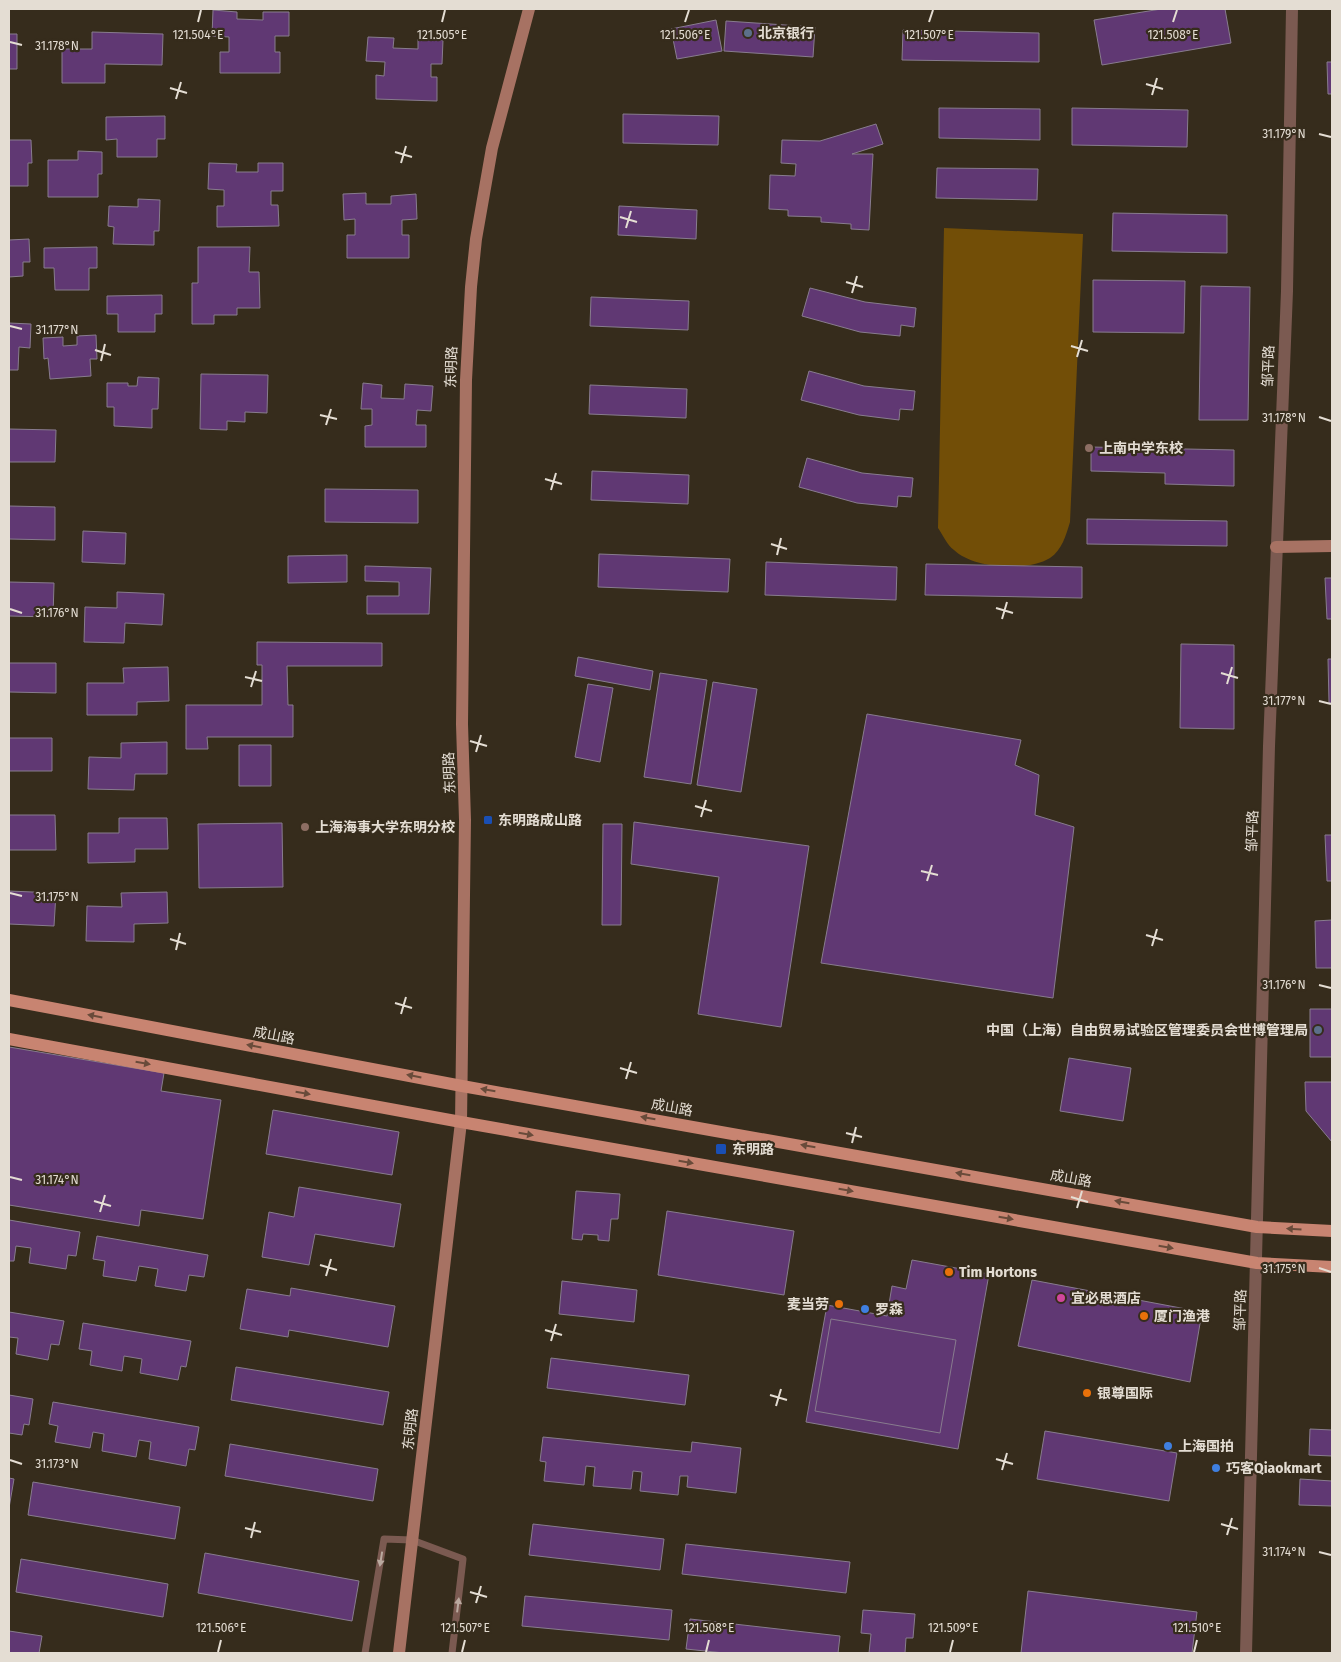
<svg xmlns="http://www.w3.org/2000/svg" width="1341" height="1662" font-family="'Fira Sans','Noto Sans SC',sans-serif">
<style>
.green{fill:#724e07}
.building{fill:#603873;stroke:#887c8e}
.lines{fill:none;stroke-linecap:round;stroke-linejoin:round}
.lane{stroke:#7b5a51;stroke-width:7}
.street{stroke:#7b5a51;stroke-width:12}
.secondary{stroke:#a77263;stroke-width:12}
.primary{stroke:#c88471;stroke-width:12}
.oneway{fill:#694b3a}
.oneway2{fill:#baa99f}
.ticks{fill:none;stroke:#e4ddd3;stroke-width:2}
.service-dot{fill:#5c6f8a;stroke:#362c1c;stroke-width:2}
.education-dot{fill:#8d6e63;stroke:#362c1c;stroke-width:2}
.transit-dot{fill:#1a4fb4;stroke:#362c1c;stroke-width:2}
.food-dot{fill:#e8710a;stroke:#362c1c;stroke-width:2}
.hotel-dot{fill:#d1479c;stroke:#362c1c;stroke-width:2}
.shop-dot{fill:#3f7fe0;stroke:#362c1c;stroke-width:2}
.labels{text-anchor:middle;stroke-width:4.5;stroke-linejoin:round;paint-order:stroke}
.poi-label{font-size:14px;font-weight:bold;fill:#e4ddd3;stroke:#362c1c;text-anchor:start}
.street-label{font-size:14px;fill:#e4ddd3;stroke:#362c1c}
.ticks-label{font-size:12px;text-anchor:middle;fill:#e4ddd3;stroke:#362c1c;stroke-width:4.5;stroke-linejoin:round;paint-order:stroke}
</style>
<rect width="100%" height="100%" fill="#362c1c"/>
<path class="green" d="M944,228l139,6 -13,288c-4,13 -8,28 -20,36 -23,14 -76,11 -96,-8 -7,-5 -11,-15 -16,-22z"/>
<path class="building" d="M1161,9h64l6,34 -129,22 -8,-45z
M213,10l24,2v7l26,1v-8h26v24h-14v16h5v21h-60v-21h9v-15l-17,-1z
M716,20l6,31 -45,8 -6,-30z
M726,21l89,6 -2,30 -89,-6z
M903,30l136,3v29l-137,-2z
M92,32l71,2 -1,31 -57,-1v19h-43v-34h30z
M9,34h8v35h-8z
M368,37l26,1 -1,10 25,1v-10l25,1 -1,24h-11v13h6v24l-61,-2v-24l8,1 1,-14 -19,-1z
M1327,62h5v32h-4z
M939,108l101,1v31l-101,-2z
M1072,108l116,2 -1,37 -115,-2z
M623,114l96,2 -1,29 -95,-2z
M165,116v23h-8v18h-40v-18l-11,1v-23z
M876,124l7,20 -31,10h21l-4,76 -18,-1v-5l-30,-2v-5l-33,-1v-6l-19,-1 1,-34 25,1 1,-12 -15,-1 1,-23 38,1z
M9,140h22l1,23h-4v23h-19z
M78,151l24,1v22h-4v23h-50v-37h30z
M209,163l28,1 -1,8h22v-9h25v28h-12v14h7l1,21 -62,1v-21h7v-16l-16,-1z
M937,168l101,1 -1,31 -101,-2z
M366,193v11h25v-8l25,-2 1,25 -15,1v15h7v23h-62v-23h8v-16l-11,1 -1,-26z
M138,199l22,1 -1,31h-5v14l-41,-1 1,-17 -6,-1 1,-20 29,1z
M619,206l78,4 -1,29 -78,-4z
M1113,213l114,2v38l-115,-2z
M29,239l1,23h-7v14l-14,1v-37z
M97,247v21h-8v22h-34l-1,-22h-10v-20z
M198,247h52l-1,25h10l1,36h-23v7h-23v9h-22v-41h6z
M1093,280l92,1 -1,52 -91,-1z
M1201,286l49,1 -2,133h-49z
M810,288l55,14 51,6 -2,19 -13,-2 -1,11 -40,-4 -58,-16z
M162,295v19h-7v18h-37v-18h-11v-18z
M591,297l98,4 -1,29 -98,-4z
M9,323l22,1 -1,24 -11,-1 -1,23h-9z
M96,335l1,24h-7l1,17 -41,3 -2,-21 -4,1 -1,-21 20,-1v9l14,-1v-9z
M809,371l55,15 51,5 -2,19 -13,-1 -1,11 -40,-5 -58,-15z
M201,374l67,1 -1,38 -22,-1v10l-18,-1v9l-27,-1z
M138,377l21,1 -1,31h-6v19l-38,-2v-19h-7v-24h21v3h9z
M363,383l19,2 -1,13 23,1 1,-15 28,2 -2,25 -14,-1 -1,15h10v22h-61v-21l7,-1v-16h-11z
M590,385l97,4 -1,29 -97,-4z
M9,429l47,1 -1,32h-46z
M1091,447l143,3v36l-69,-2v-11l-74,-2z
M807,458l55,15 51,5 -2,19 -13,-1 -1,11 -40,-4 -58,-16z
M592,471l97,4 -1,29 -97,-4z
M325,489l93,1v33l-93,-1z
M9,506l46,1v33l-46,-1z
M1087,519l140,2v25l-140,-2z
M83,531l43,2 -1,31 -43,-2z
M599,554l131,5 -2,33 -130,-5z
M347,555v27l-59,1v-27z
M766,562l131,5 -1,33 -131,-5z
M926,564l156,3v31l-157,-3z
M365,566l66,2 -2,46h-62v-18h32v-14l-34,-1z
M1325,578h7v41h-5z
M9,582l45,1 -1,34 -44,-1z
M117,592l47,2 -2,31 -37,-2 -1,20 -40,-1 1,-35 32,1z
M257,642l125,1v23h-95l1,39h5v32h-86l1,12h-22v-44h76v-40h-5z
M1181,644l53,1v84l-54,-1z
M578,657l75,14 -3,19 -75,-14z
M1328,659h4v44h-3z
M9,663h47v30l-47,-1z
M168,667l1,34 -32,1v13h-50v-32h37l-1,-15z
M660,673l47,7 -16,104 -47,-7z
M713,682l44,7 -16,103 -44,-7z
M588,684l25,4 -13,74 -25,-5z
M867,714l154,26 -6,25 24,10 -4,40 39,12 -21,171 -232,-35z
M9,738h43v33h-43z
M167,742v32h-32l-1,16 -46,-1 1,-32 32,1v-15z
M239,745h32v41h-32z
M9,815h46l1,35h-47z
M119,818h48l1,31h-33v13l-47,1v-30h31z
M634,822l175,24 -28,181 -83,-13 21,-137 -88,-13z
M282,823l1,64 -84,1 -1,-64z
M603,824h19l-1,101h-19z
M1325,835h7v46h-5z
M9,891l47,2 -2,33 -45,-2z
M167,892l1,31 -34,1v18l-48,-1 1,-35 35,1 -1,-14z
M1332,920v48h-16l-1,-47z
M1310,1009h22v48h-22z
M9,1047l155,26 -3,18 60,9 -18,119 -62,-9 -2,16 -130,-21z
M1069,1058l62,10 -8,53 -63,-10z
M1305,1082h27v60l-26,-31z
M273,1110l126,22 -7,43 -126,-21z
M299,1187l102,17 -7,43 -79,-13 -6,31 -47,-8 7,-45 25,5z
M576,1191l44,3 -2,25h-7l-2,22 -11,-1v-5l-15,-1 -1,6 -10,-1z
M667,1211l127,20 -10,64 -126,-20z
M9,1220l71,12 -4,24 -8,-1 -2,14 -37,-6 2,-15 -15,-2 -2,15h-5z
M97,1236l111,19 -4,22 -15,-2 -3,16 -31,-5 3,-17 -19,-3 -3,15 -33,-5 2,-15 -12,-2z
M912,1260l77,14 -31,175 -152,-27 21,-117 60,11 5,-30 14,3z
M1032,1280l170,32 -12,70 -172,-36z
M562,1281l75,9 -3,32 -75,-8z
M291,1288l104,18 -7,41 -99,-17 -1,7 -48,-8 7,-40 43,7z
M9,1312l55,9 -5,24 -8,-1 -3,16 -32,-6 2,-16 -9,-1z
M831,1319l125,21 -16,93 -125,-22z
M83,1323l108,18 -5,26 -5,-1 -3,14 -38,-7 2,-14 -18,-3 -2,15 -32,-6 2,-14 -13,-2z
M551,1358l138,17 -4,30 -138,-17z
M236,1367l153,25 -6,33 -152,-25z
M9,1395l24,4 -4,26 -5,-1 -2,11 -13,-2z
M53,1402l146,25 -4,23 -6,-1 -3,17 -37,-7 2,-17 -12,-2 -3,17 -34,-6 2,-17 -11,-2 -3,16 -35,-6 3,-16 -9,-2z
M1310,1429l22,1v26l-23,-1z
M1045,1431l132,22 -8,48 -132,-22z
M543,1437l148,15 1,-10 49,6 -5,45 -49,-6 1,-11h-8l-2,19 -38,-4 2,-19 -9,-1 -2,18 -38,-3 2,-19 -9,-1 -2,19 -40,-4 2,-19 -6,-1z
M230,1444l148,25 -5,32 -148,-25z
M9,1478l5,1 -5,29z
M1300,1479l32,2v25l-33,-1z
M33,1482l147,25 -5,32 -147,-24z
M533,1524l131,15 -4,31 -131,-15z
M686,1544l164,18 -4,31 -164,-19z
M205,1553l154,28 -7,40 -154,-28z
M21,1559l147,25 -5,33 -147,-25z
M1028,1591l169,21 -5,41h-171z
M525,1596l147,14 -3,30 -147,-14z
M863,1610l52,4 -2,24h-7l-1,15h-36l2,-19 -10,-1z
M690,1619l150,17 -2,17h-114l-38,-4z
M9,1631l33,5 -3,17h-30z"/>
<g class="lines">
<path class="lane" d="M365,1653l19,-114 28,1 51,19 -11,94"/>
<path class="street" d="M1246,1653l23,-907 18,-455 5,-282"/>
<path class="secondary" d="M1276,547l56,-1
M399,1653l62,-531 4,-302 -3,-96 4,-344 5,-93 5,-48 16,-91 37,-139"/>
<path class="primary" d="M9,1000l453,86 795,141 75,4
M9,1039l452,83 796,141 75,4"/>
</g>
<defs><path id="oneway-solid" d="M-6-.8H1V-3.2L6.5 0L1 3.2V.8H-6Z" transform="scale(1.25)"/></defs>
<g class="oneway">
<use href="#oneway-solid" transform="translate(95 1016) rotate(-169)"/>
<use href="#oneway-solid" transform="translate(254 1046) rotate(-169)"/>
<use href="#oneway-solid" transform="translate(143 1063) rotate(10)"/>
<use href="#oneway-solid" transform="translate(414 1076) rotate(-169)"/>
<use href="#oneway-solid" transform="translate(488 1090) rotate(-170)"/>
<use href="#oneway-solid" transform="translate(303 1093) rotate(10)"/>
<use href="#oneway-solid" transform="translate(648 1118) rotate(-170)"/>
<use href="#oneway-solid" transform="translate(526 1134) rotate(10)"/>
<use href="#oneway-solid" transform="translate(808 1146) rotate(-170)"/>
<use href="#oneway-solid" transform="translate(686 1162) rotate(10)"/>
<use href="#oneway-solid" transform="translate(963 1174) rotate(-170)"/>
<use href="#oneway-solid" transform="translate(846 1190) rotate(10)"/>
<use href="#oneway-solid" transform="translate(1122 1202) rotate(-170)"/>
<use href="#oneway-solid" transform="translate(1006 1218) rotate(10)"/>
<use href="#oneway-solid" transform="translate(1294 1229) rotate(-177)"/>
<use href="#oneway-solid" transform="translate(1166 1247) rotate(10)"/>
</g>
<g class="oneway2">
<use href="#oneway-solid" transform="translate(381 1559) rotate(99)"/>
<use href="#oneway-solid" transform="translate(458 1605) rotate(-83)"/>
</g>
<path class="ticks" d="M198,22l3,-12M442,22l3,-12M685,22l4,-12M929,22l4,-12M1173,22l4,-12M10,42l12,3M1146,84l17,5M170,88l17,5M1152,95l5,-17M176,99l5,-17M1319,134l12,3M395,152l17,5M401,163l5,-17M620,217l17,5M626,228l5,-17M846,282l17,5M852,293l5,-17M10,326l12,3M1071,346l17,5M95,350l16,5M1077,357l5,-17M101,361l4,-17M320,415l17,4M1319,417l12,4M326,425l5,-16M545,479l17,5M551,490l5,-17M771,544l16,5M777,555l4,-17M996,608l17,5M10,609l12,4M1002,619l5,-17M1221,673l17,5M245,677l17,4M1227,684l5,-17M251,687l5,-16M1319,701l12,3M470,741l17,5M476,752l5,-17M695,806l17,5M701,817l5,-17M921,871l17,4M927,881l5,-16M10,893l12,3M1146,935l17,5M170,939l16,5M1152,946l5,-17M176,950l4,-17M1319,985l12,3M395,1003l17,5M401,1014l5,-17M620,1068l17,5M626,1079l5,-17M846,1133l16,4M852,1143l4,-16M10,1177l12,3M1071,1197l17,5M94,1201l17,5M1077,1208l5,-17M100,1212l5,-17M320,1265l17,5M1319,1268l12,4M326,1276l5,-17M545,1330l17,5M551,1341l5,-17M770,1395l17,5M776,1406l5,-17M996,1459l17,5M10,1460l12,4M1002,1470l5,-17M1221,1524l17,5M245,1528l16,4M1227,1535l5,-17M251,1538l4,-16M1319,1552l12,3M470,1592l17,5M476,1603l5,-17M218,1652l3,-12M462,1652l3,-12M706,1652l3,-12M950,1652l3,-12M1194,1652l3,-12"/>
<g class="service-dot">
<circle cx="748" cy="33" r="5"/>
<circle cx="1318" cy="1030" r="5"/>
</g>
<g class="education-dot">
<circle cx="1089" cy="448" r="5"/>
<circle cx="305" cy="827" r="5"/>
</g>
<g class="transit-dot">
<rect x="483" y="815" width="10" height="10" rx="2.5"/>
<rect x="715" y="1143" width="12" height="12" rx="2.5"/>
</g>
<g class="food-dot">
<circle cx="949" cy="1272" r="5"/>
<circle cx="839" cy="1304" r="5"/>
<circle cx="1144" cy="1316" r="5"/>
<circle cx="1087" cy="1393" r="5"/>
</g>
<circle class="hotel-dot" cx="1061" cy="1298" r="5"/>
<g class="shop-dot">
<circle cx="865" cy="1309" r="5"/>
<circle cx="1168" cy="1446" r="5"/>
<circle cx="1216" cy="1468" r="5"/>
</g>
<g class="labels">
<g class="poi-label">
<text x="758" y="38">北京银行</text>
<text x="1099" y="453">上南中学东校</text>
<text x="498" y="825">东明路成山路</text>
<text x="315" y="832">上海海事大学东明分校</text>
<text x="1308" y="1035" text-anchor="end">中国（上海）自由贸易试验区管理委员会世博管理局</text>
<text x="732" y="1154">东明路</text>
<text x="959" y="1277">Tim Hortons</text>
<text x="1071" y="1303">宜必思酒店</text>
<text x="829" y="1309" text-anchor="end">麦当劳</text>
<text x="875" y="1314">罗森</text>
<text x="1154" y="1321">厦门渔港</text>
<text x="1097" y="1398">银尊国际</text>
<text x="1178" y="1451">上海国拍</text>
<text x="1226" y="1473">巧客Qiaokmart</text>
</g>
<g class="street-label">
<text transform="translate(1268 366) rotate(-88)" y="5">邹平路</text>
<text transform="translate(451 367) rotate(-88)" y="5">东明路</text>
<text transform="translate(449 773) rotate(-92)" y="5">东明路</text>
<text transform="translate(1252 831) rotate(-88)" y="5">邹平路</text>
<text transform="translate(274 1035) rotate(11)" y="5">成山路</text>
<text transform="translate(672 1107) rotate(10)" y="5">成山路</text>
<text transform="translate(1071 1178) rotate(10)" y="5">成山路</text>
<text transform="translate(1240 1310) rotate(-88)" y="5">邹平路</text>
<text transform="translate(410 1429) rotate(-83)" y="5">东明路</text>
</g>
</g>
<g class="ticks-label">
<text x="198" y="39">121.504°E</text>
<text x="442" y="39">121.505°E</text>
<text x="685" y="39">121.506°E</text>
<text x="929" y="39">121.507°E</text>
<text x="1173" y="39">121.508°E</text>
<text x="57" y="50">31.178°N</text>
<text x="1284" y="138">31.179°N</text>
<text x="57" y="334">31.177°N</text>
<text x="1284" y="422">31.178°N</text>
<text x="57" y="617">31.176°N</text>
<text x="1284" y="705">31.177°N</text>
<text x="57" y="901">31.175°N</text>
<text x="1284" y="989">31.176°N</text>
<text x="57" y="1184">31.174°N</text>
<text x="1284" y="1273">31.175°N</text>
<text x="57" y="1468">31.173°N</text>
<text x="1284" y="1556">31.174°N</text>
<text x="221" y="1632">121.506°E</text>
<text x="465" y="1632">121.507°E</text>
<text x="709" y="1632">121.508°E</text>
<text x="953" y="1632">121.509°E</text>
<text x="1197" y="1632">121.510°E</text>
</g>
<rect width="1341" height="1662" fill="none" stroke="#e4ddd3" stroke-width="20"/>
</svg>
